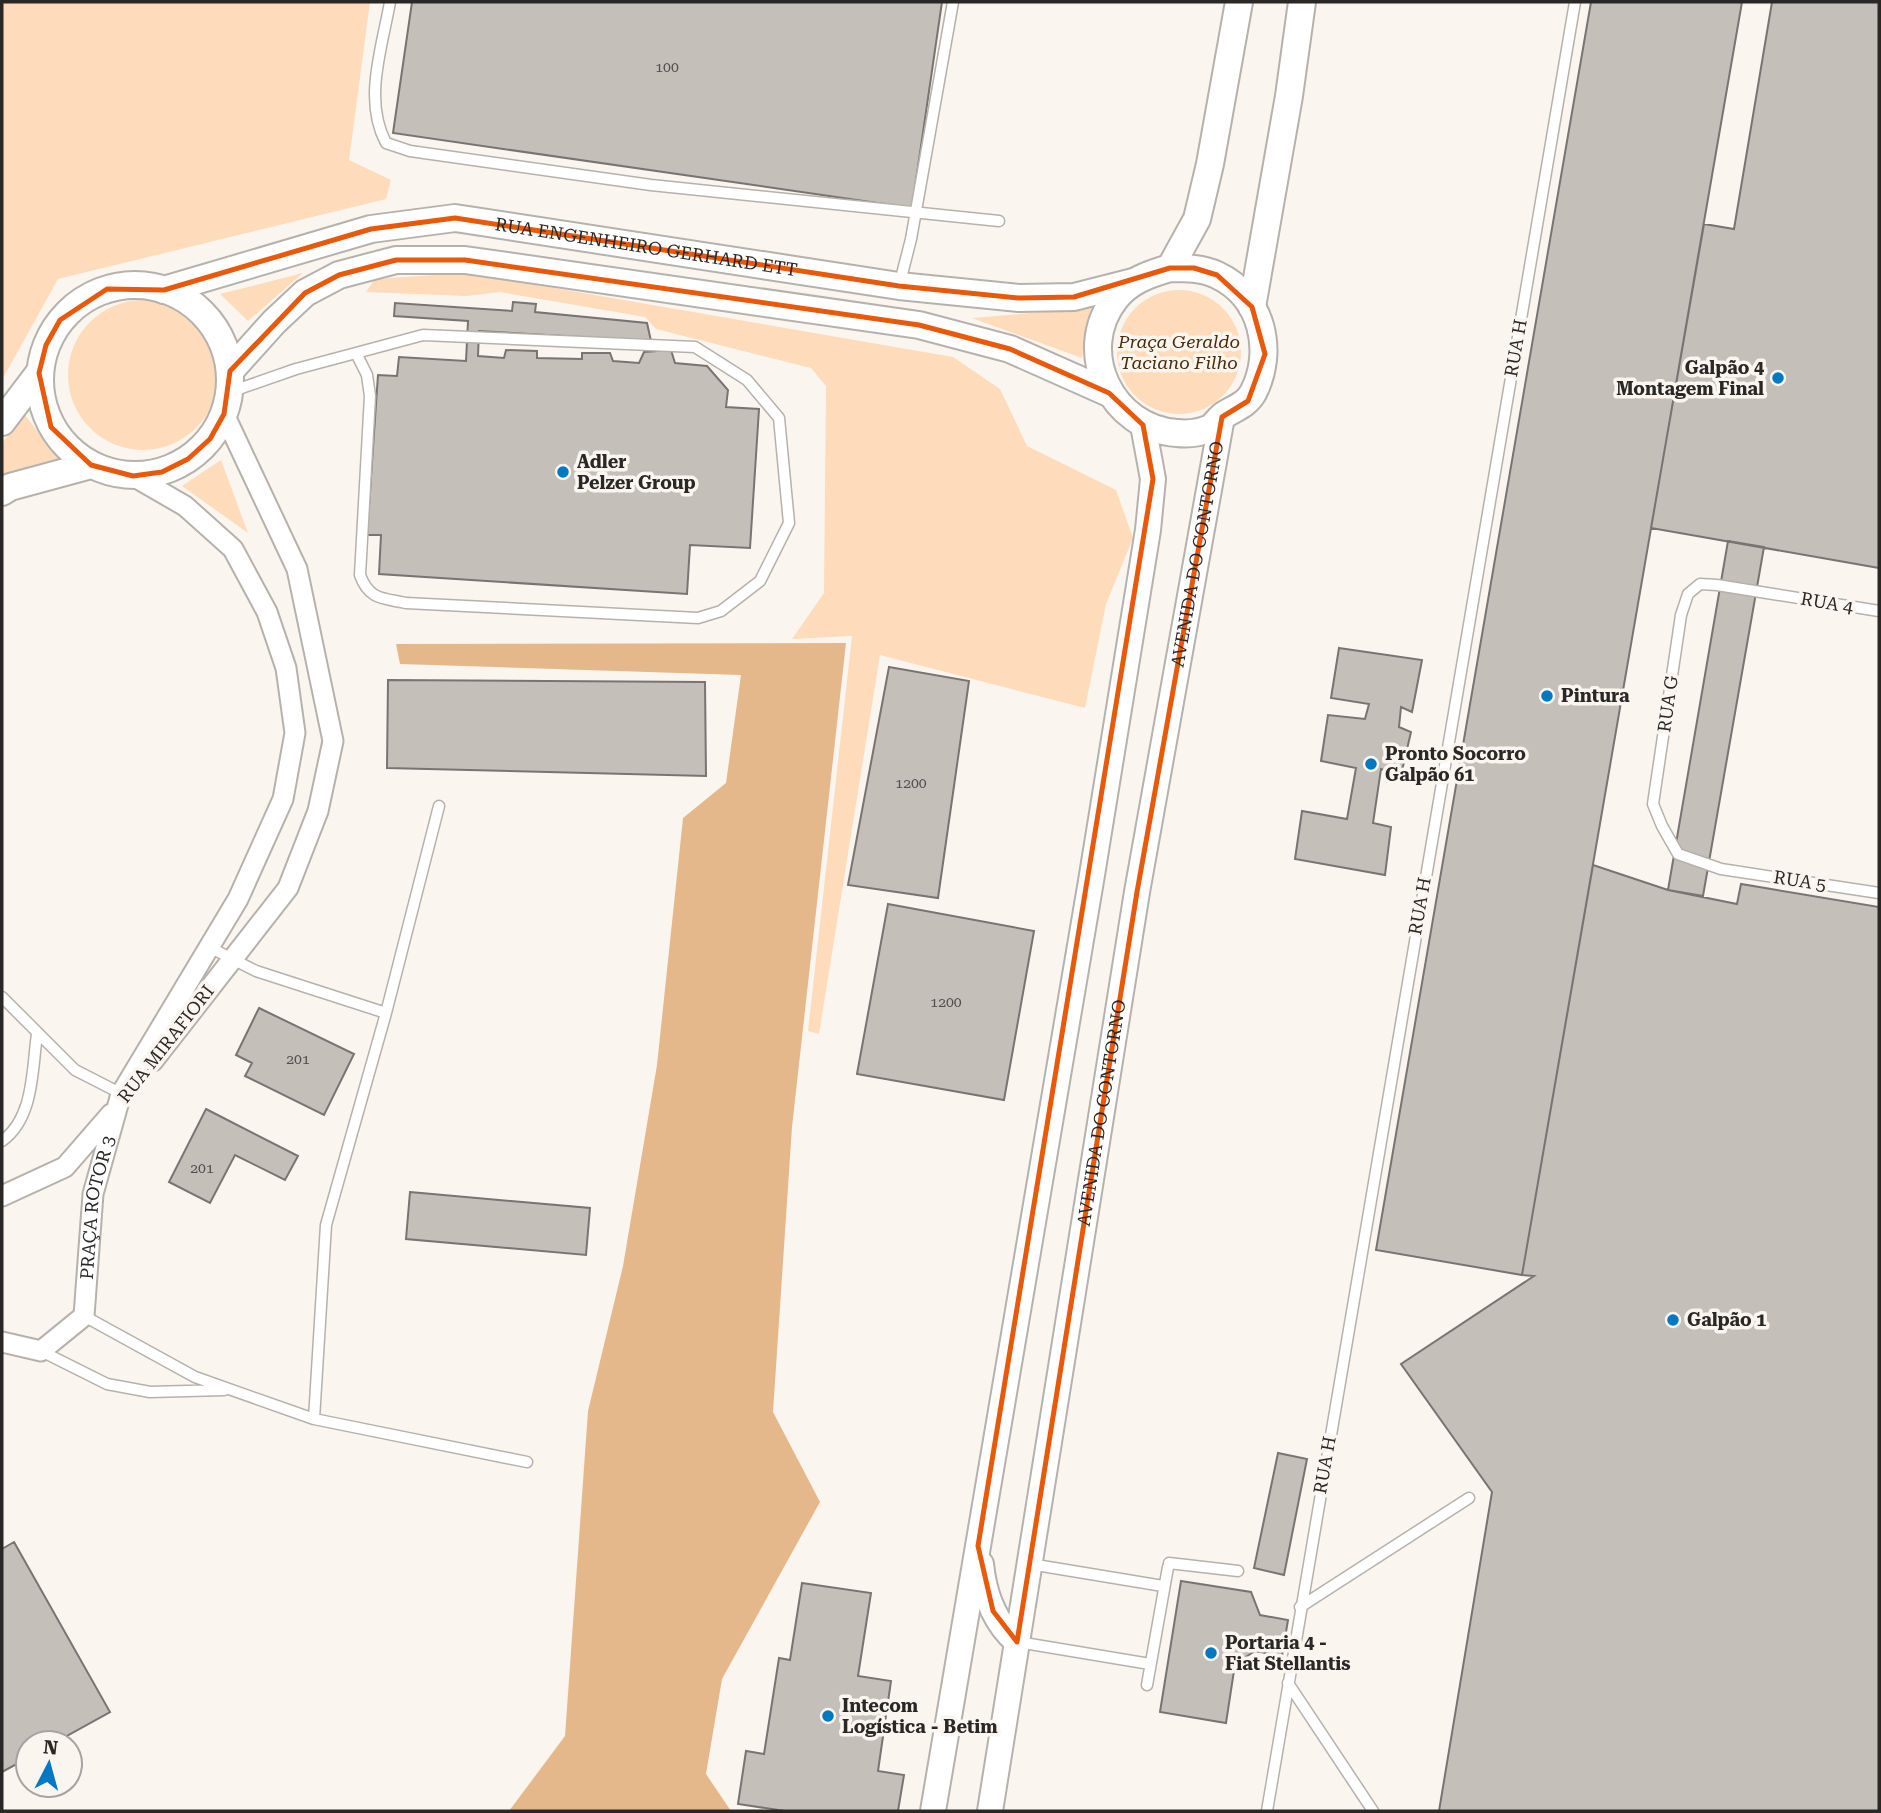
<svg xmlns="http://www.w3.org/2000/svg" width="1881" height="1813" font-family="'Roboto Serif',serif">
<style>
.green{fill:#fddbbb}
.forest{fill:#e5b88b}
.building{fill:#c4bfb9;stroke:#79746f;stroke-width:2}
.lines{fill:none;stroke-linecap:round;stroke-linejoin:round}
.service-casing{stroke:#b6b1ab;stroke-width:13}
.minor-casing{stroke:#b6b1ab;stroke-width:23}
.tertiary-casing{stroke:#b6b1ab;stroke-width:28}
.secondary-casing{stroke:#b6b1ab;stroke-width:30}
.service{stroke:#fff;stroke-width:10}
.minor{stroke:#fff;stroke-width:19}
.tertiary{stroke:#fff;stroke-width:24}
.secondary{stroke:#fff;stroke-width:26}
.marked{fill:none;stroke:#e8590c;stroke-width:5;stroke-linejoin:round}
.poi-dot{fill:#0079c2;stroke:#fbf5ef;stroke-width:2.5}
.labels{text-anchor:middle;stroke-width:7;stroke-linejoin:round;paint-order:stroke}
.number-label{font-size:14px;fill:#504e4b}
.street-label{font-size:18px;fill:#2a2826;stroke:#fbf5ef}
.park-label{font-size:18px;font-style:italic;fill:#4a2c07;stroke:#fbf5ef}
.poi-label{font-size:18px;font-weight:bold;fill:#2a2826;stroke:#fbf5ef;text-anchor:start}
</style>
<rect width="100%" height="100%" fill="#fbf5ef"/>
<path class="green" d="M2,2h368l-21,158 42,20 -5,19 -328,80 -56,101z
M303,273l-55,48 -28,-27z
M467,273l486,84 47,32 27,57 89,44 17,48 -27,66 -21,104 -205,-53 -61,379 -11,-3 44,-395 -60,3 32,-46 2,-207 -15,-18 -155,-39 -11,-12 -145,-25 -34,4 -100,-4 9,-13z
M1117 352a62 62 0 1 1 124 0a62 62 0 1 1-124 0Z
M68 375a75 75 0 1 1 150 0a75 75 0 1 1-150 0Z
M1091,308l-9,50 -110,-40z
M25,415l35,46 -58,14v-32z
M221,460l27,73 -66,-47z"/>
<path class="forest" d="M846,643l-54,484 -19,285 47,90 -98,177 -16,95 25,37h-222l56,-75 23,-325 35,-145 34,-201 26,-247 43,-35 15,-108 -341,-11 -4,-20z"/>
<path class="building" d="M412,2h530l-30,206 -519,-75z
M1591,2h151l-220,1273 -146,-25z
M1772,2h107v566l-228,-40 53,-304 30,5z
M513,302l23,2 -1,8 112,11 4,18 -172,-10 -1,25 26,2 2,-8 31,1v7l45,1v-6h28l3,8 26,2 5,-11 27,-2 4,13 32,3 21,24 -2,17 33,2 -9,139 -60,-3 -3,49 -308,-20 2,-39h-14l11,-160 19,1 2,-19 67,4 2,-40 -74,-5 1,-13 117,8z
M1728,541l36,6 -61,349 -35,-6z
M1339,648l83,12 -10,52 -11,-5 -2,20 12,5 -10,43 -20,-6 -8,54 18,4 -6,48 -90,-16 7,-48 45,8 9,-51 -35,-7 7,-46 37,4 4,-15 -38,-6z
M889,667l80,14 -31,217 -90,-13z
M388,680l317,2 1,94 -319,-8z
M1593,865l75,25 69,14 4,-20 138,23v904h-440l53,-319 -91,-128 133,-88 -12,-1z
M888,904l146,27 -30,169 -147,-26z
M259,1008l95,46 -30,61 -79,-39 7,-13 -16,-8z
M206,1109l92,47 -13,24 -50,-25 -25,48 -41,-21z
M410,1192l180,16 -4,47 -180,-16z
M1278,1453l29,6 -23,116 -30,-7z
M14,1542l96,170 -56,31h-26v15l-26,14v-223z
M1181,1581l70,11 9,23 28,5 -6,36 -27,-5 -20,13 -9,59 -66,-11z
M802,1583l69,10 -13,83 33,5 -13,90 26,4 -6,36h-113l-47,-7 8,-53 18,3 15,-96 11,2z"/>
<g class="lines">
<defs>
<path id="service" d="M390,2c-8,46 -27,98 -4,141l24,8 241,34 348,36
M899,286l12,-47 42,-237
M230,392l66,-23 60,-16 11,22 3,21 -10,179c9,25 23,23 46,28l292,15 23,-7 39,-30 29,-58 -10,-105 -32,-38 -52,-33 -272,-12 -67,18
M1879,611l-162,-26 -17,-1 -12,10 -7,21 -28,189 9,22 16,28 43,15 158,24
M209,947l47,24 130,42
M2,997l73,73 47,24
M2,1141c32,-23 30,-71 35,-107
M84,1316l111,61 119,42 213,43
M41,1351l66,33 43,8 74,-2
M314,1419l12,-194 60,-212 53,-207
M1169,1563l69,8
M1030,1564l133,22
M1300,1607l169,-109
M1018,1642l132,22
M1288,1683l85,128
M1147,1685l21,-118
M1267,1811l308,-1809"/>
<g id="minor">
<path d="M153,1061l135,-173 30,-77 15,-70 -36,-172 -73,-155"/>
<path d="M2,1196l63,-29 46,-53"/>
<path id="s1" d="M2,1342l39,9 43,-35 9,-122 28,-100 117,-195 45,-100 12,-66 -9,-65 -19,-56 -34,-63 -48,-43 -52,-30"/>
</g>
<g id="tertiary">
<path d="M981,1564c3,30 13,58 36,78"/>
<path d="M933,1811l158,-930 57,-351 5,-51 -10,-54"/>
<path id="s2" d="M990,1811l147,-919 85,-475"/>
</g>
<g id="secondary">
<path d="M1170,268c16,0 32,0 47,7 45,21 58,76 36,118 -7,12 -18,15 -29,22 -6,4 -10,12 -16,14 -9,4 -21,5 -31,4 -65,-4 -103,-81 -62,-134 14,-18 34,-25 55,-31z"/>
<path d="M1170,268l27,-49 13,-55 29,-162"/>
<circle cx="135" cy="380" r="95"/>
<path id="s3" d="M164,290l207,-61 84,-11 444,68 120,12 55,-1 59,-15"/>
<path d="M1252,307l37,-211 13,-94"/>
<path d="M230,371l44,-49 31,-29 34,-18 57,-15h69l454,65 91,24 99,44"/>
<path d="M2,422l37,-49"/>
<path d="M2,492l8,-5 81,-22"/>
</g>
</defs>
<use href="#service" class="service-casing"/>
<use href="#minor" class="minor-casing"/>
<use href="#tertiary" class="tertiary-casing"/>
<use href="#secondary" class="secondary-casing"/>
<use href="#service" class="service"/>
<use href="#minor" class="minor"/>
<use href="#tertiary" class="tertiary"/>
<use href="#secondary" class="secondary"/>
</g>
<path class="marked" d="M455,218l444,68 120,12 55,-1 96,-29h24l23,7 35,32 13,47 -17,47 -26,16 -85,475 -120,750 -24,-31 -15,-65 175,-1067 -10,-54 -34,-32 -99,-44 -91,-24 -454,-65h-69l-57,15 -34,18 -75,78 -6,43 -14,25 -22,20 -26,13 -29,4 -42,-11 -40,-38 -12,-54 7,-28 14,-25 47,-31 57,1 207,-61z"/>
<g class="poi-dot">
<circle cx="1778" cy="378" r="7"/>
<circle cx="563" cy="472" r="7"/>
<circle cx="1547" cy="696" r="7"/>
<circle cx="1371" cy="764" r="7"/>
<circle cx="1673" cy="1320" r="7"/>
<circle cx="1211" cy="1653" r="7"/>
<circle cx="828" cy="1716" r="7"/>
</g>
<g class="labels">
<g class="number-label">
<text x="667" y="72">100</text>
<text x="911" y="788">1200</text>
<text x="946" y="1007">1200</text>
<text x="298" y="1064">201</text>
<text x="202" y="1173">201</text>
</g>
<g class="street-label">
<text dy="6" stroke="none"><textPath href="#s3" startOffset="494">RUA ENGENHEIRO GERHARD ETT</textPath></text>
<text transform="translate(1516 348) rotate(-80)" y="6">RUA H</text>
<text dy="6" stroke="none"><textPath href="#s2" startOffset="1274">AVENIDA DO CONTORNO</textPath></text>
<text transform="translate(1827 603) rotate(10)" y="6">RUA 4</text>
<text transform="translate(1668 704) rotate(-82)" y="6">RUA G</text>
<text transform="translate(1800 881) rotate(9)" y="6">RUA 5</text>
<text transform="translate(1420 906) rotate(-80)" y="6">RUA H</text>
<text transform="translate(166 1044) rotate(-52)" y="6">RUA MIRAFIORI</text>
<text dy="6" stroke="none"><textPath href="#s2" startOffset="707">AVENIDA DO CONTORNO</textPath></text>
<text dy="6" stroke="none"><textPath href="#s1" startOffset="205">PRAÇA ROTOR 3</textPath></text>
<text transform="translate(1325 1465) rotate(-80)" y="6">RUA H</text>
</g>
<g class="park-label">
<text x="1179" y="348">Praça Geraldo<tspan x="1179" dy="21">Taciano Filho</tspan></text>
</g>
<g class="poi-label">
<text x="1764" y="374" text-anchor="end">Galpão 4<tspan x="1764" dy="21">Montagem Final</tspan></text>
<text x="577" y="468">Adler<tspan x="577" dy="21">Pelzer Group</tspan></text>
<text x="1561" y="702">Pintura</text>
<text x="1385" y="760">Pronto Socorro<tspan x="1385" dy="21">Galpão 61</tspan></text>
<text x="1687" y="1326">Galpão 1</text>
<text x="1225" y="1649">Portaria 4 -<tspan x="1225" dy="21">Fiat Stellantis</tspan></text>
<text x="842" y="1712">Intecom<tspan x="842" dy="21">Logística - Betim</tspan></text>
</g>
</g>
<rect width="1881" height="1813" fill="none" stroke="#2a2826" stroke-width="7"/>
<g transform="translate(49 1764) rotate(6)"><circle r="33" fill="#fbf5ef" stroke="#a7a39f" stroke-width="2"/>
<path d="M0-5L12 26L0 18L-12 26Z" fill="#0079c2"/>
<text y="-10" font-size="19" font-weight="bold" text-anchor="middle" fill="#2a2826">N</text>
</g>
</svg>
